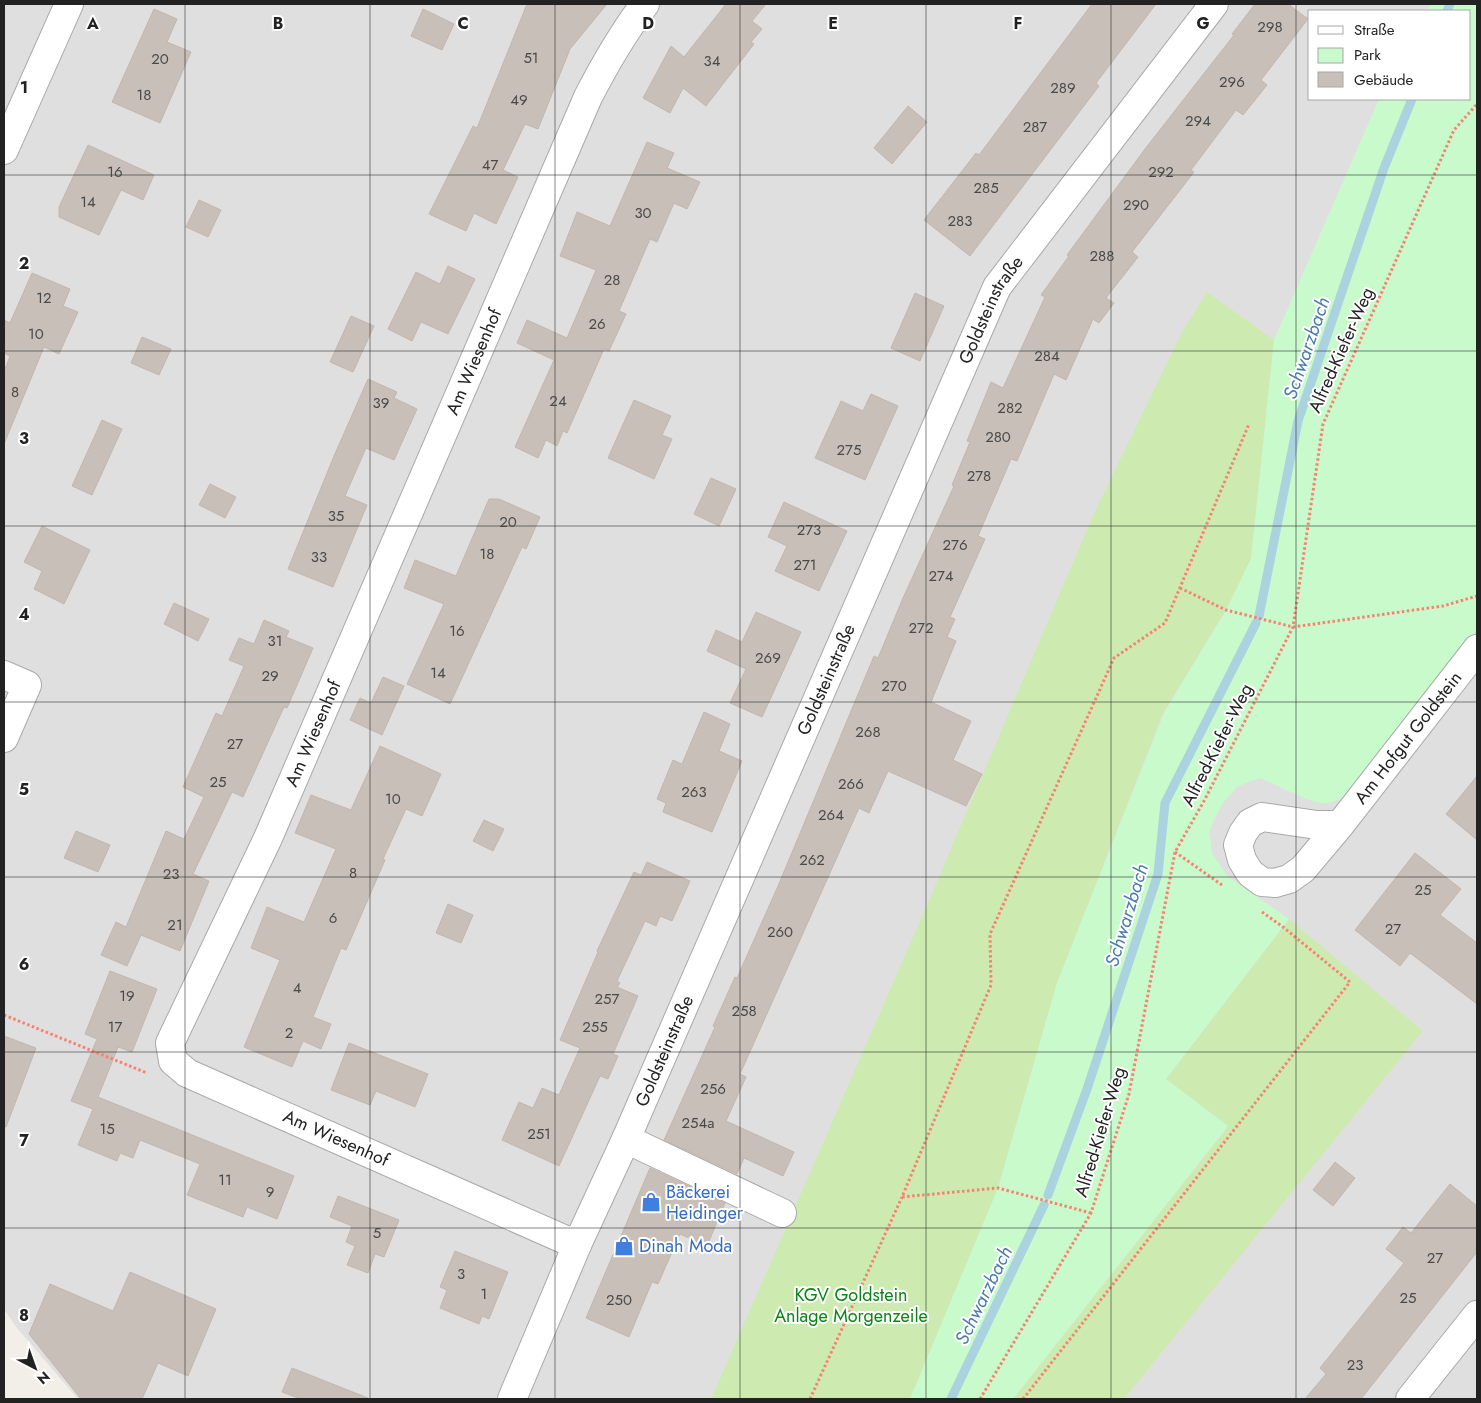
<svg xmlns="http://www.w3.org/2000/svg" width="1481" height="1403" font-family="Jost,sans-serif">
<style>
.residential{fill:#e0dfdf;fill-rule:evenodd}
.grass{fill:#cdebb0}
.park{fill:#c8facc}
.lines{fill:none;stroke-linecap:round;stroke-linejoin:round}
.stream{stroke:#aad3df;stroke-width:9}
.building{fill:#c7bfb8;stroke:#c4b6ab}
.minor-casing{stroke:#a9a9a9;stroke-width:30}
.path{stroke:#fa8072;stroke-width:3;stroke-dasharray:2.5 2.5;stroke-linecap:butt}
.minor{stroke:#fff;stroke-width:28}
.grid{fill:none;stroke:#222;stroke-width:1;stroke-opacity:0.55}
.labels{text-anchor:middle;stroke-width:4;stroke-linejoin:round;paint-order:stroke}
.number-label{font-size:15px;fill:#4b4948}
.street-label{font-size:18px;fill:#222;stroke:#fff}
.shop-label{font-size:18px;fill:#366cbe;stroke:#fff;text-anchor:start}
.park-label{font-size:18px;fill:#0c8416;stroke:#fff}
.water-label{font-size:19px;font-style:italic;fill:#4a7aab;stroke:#fff}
.grid-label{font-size:16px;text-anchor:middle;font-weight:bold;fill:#222;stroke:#fff;stroke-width:4;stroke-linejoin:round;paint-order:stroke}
</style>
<rect width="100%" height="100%" fill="#f2efe9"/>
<path class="residential" d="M4,4h1473v1395h-1399l-61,-71 -13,-19zM1310,11h160v88h-160z"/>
<path class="grass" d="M1207,292l67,48 -23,219 -25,51 -63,103 -106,270 -59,205 -88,211h-199l216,-494 167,-392 88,-181z
M1289,919l134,112 -299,368h-111l215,-272 -62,-48z"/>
<path class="park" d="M1431,4h46v625l-126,163c-24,17 -34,12 -58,1 -11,-5 -22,-10 -33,-15l-12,4 -11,5 -15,17 -13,27 3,22 15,23 62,43 -123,160 62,47 -215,273h-103l88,-211 59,-205 107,-270 62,-103 25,-51 23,-219 105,-241h91v-88h-44z"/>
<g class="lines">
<path class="stream" d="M1447,11l3,-7
M1259,616l39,-195 86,-253 28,-69
M1048,1195l39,-106 71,-215 7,-71 91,-180
M951,1399l93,-194"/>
</g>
<path class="building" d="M527,4h80l-37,45 -32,80 -13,-5 -22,46 15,7 -22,47 -22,-11 -8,18 -37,-17 44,-88 4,2z
M726,4h40l-14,17 10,8 -11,13 3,2 -48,62 -23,-18 -13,25 -27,-15 28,-52 13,11z
M1092,4h64l-60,79 3,3 -129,170 -46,-36 52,-67 3,2z
M1255,4h33l20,15 -47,61 6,5 -24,30 -7,-5 -45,60 3,2 -62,80 6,5 -32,41 8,5 -15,20 -6,-4 -27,61 -12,-6 -37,87 -6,-2 -33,77 7,3 -35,78 5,2 -8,18 9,4 -25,61 40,19 -18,39 29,14 -16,32 -78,-35 -19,42 -10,-5 -119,266 6,3 -20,44 68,31 -11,24 -39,-18 -7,16 -73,-34 51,-113 -2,-1 22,-49 2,1 41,-92 96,-230 4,2 25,-60 51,-112 -2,-1 18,-43 -3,-1 24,-59 12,6 42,-91 -4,-2 28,-39 -2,-1 78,-106 89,-114 -2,-1z
M154,9l23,10 -10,23 24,10 -31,71 -48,-21z
M423,9l31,15 -12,26 -31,-14z
M908,106l19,16 -35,42 -18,-16z
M647,142l27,11 -7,15 33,14 -13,27 -13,-6 -17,39 -7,-3 -31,72 7,3 -17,37 -5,-2 -37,84 -4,-2 -6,15 -11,-6 -8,18 -23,-11 39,-87 -37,-17 10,-23 40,18 29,-68 -36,-14 17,-44 33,14z
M88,145l66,30 -11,25 -22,-10 -22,45 -40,-18v-10z
M199,200l22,10 -13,27 -22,-10z
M448,266l27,13 -27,55 -27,-12 -9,19 -24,-12 28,-57 24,12z
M32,273l38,16 -7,17 15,6 -19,42 -15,-7 -40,97v-72l6,-16 -6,-3v-33l6,3z
M915,293l29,13 -24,55 -29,-13z
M351,316l23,10 -21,46 -23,-10z
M142,337l29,12 -12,26 -28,-12z
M368,379l29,13 -3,6 23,11 -23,51 -28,-12 -21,48 22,9 -34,82 -45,-18 46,-113z
M871,394l27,12 -33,74 -50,-22 26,-57 22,10z
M634,400l37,16 -9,19 10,4 -18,40 -46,-21z
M102,420l20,9 -30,66 -20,-9z
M711,478l25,11 -17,37 -25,-12z
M210,484l26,13 -11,21 -26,-13z
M489,499h10l41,18 -14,32 -4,-2 -72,157 -43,-20 37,-80 -40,-16 11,-28 41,16z
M784,502l63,29 -28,60 -44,-20 12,-25 -19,-9z
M42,526l48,24 -26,54 -30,-15 8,-18 -18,-9z
M174,603l35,16 -11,22 -34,-17z
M756,612l45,20 -39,85 -32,-14 16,-34 -39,-18 9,-21 26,12z
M264,620l25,11 -3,6 27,11 -26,60 -3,-1 -41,90 -11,-5 -39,82 16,7 -29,70 -39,-16 -14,31 -26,-11 15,-33 10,5 40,-96 18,8 20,-42 -21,-10 33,-74 6,3 22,-50 -15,-6 10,-22 15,6z
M383,677l21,9 -22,49 -32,-15 10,-22 11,5z
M704,712l26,12 -11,27 23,10 -30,71 -49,-20 3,-9 -9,-4 16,-39 9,4z
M380,746l61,28 -19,42 -16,-7 -23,50 2,1 -39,90 -5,-2 -28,69 18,7 -10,25 -18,-8 -11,26 -48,-20 36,-87 -29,-12 16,-41 37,15 32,-73 -41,-16 16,-38 40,15z
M1477,776v64l-31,-26z
M484,820l20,9 -11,22 -20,-10z
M76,831l34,14 -12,27 -34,-14z
M1415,853l46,36 -21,26 37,28v61l-67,-51 -10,13 -45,-36z
M647,862l43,19 -18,40 -12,-5 -4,10 -11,-5 -28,60 3,2 -3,4 21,9 -25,58 5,2 -10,23 -8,-3 -41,90 -57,-26 17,-38 14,6 9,-20 17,7 21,-47 -20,-8 38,-88 -1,-1 37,-79 7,3z
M448,904l25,11 -12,28 -25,-10z
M110,971l47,18 -25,63 -14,-5 -20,50 196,79 -17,43 -30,-12 -4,10 -56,-22 13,-31 -60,-24 -7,18 -13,-5 -3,8 -39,-16 15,-36 -22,-8 26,-62 -12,-5z
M4,1036l32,12 -30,79h-2z
M349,1043l79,31 -13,33 -39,-16 -6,14 -39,-15z
M1335,1162l20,16 -22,28 -20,-16z
M650,1168l75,35 -18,43 -27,-12 -22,50 -6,-2 -23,55 -43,-19z
M1450,1184l27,22v46l-116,147h-56l21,-25 -6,-6 84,-105 -18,-14 17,-22 8,6z
M338,1196l61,24 -15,37 -9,-3 -7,19 -21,-8 8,-19 -9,-4 6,-16 -22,-9z
M455,1251l53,21 -19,47 -7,-3 -3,8 -39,-16 7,-18 -7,-3z
M130,1272l86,37 -28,67 -30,-13 -16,36h-61l-52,-65 21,-50 63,27z
M292,1368l76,30 -1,1h-66l-19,-7z"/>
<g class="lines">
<defs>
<g id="minor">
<path d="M4,150l65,-146"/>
<path d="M4,675l23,10 -23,53"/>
<path id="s1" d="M1340,825h-23l-55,-8 -12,6 -7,10 -5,12 4,15 8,13 12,9 13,1 14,-4 14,-10 37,-44 137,-176"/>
<path d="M626,1139l156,74"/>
<path id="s2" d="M577,1245l-390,-172 -14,-12 -3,-18 98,-205 320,-741c17,-33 35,-64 57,-93"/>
<path id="s3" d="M512,1399l65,-154 49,-106 371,-852 217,-283"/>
<path d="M1410,1399l67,-84"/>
</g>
</defs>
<use href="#minor" class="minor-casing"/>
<path class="path" d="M1180,588l46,22 67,17 150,-21 34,-10
M1175,852l47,33
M4,1015l143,58
M1091,1213l-93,-25 -96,9 89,-212 -1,-51 124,-276 51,-35 84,-199
M810,1399l92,-202
M980,1399l111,-186 38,-119 46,-242 29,-51 89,-174 30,-203 131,-294 23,-26
M1023,1399l327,-417 -67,-55 -21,-15"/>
<use href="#minor" class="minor"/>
</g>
<path class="grid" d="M185,4v1395M370,4v1395M555,4v1395M740,4v1395M926,4v1395M1111,4v1395M1296,4v1395M4,175h1473M4,351h1473M4,526h1473M4,702h1473M4,877h1473M4,1052h1473M4,1228h1473"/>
<defs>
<symbol id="shop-bare" viewBox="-9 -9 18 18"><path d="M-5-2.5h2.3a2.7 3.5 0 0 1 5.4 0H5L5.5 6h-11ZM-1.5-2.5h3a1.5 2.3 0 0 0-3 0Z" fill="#3f7fe0" stroke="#fff" stroke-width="2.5" paint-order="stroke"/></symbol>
</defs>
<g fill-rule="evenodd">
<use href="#shop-bare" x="637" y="1188" width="28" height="28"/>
<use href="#shop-bare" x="610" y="1232" width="28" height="28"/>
</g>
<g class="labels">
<g class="number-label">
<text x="1270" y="32">298</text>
<text x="531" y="63">51</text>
<text x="160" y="64">20</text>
<text x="712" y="66">34</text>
<text x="1232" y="87">296</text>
<text x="1063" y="93">289</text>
<text x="144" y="100">18</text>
<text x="519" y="105">49</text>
<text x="1198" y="126">294</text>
<text x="1035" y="132">287</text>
<text x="490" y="170">47</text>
<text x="115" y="177">16</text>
<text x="1161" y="177">292</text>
<text x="986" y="193">285</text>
<text x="88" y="207">14</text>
<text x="1136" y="210">290</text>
<text x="643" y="218">30</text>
<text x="960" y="226">283</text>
<text x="1102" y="261">288</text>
<text x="612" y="285">28</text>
<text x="44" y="303">12</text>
<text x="597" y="329">26</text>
<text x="36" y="339">10</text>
<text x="1047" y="361">284</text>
<text x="15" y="397">8</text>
<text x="558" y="406">24</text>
<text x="381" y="408">39</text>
<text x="1010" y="413">282</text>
<text x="998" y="442">280</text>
<text x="849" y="455">275</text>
<text x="979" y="481">278</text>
<text x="336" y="521">35</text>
<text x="508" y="527">20</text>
<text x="809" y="535">273</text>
<text x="955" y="550">276</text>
<text x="487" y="559">18</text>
<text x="319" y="562">33</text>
<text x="805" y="570">271</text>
<text x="941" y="581">274</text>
<text x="921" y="633">272</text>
<text x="457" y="636">16</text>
<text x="275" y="646">31</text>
<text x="768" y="663">269</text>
<text x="438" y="678">14</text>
<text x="270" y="681">29</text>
<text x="894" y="691">270</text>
<text x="868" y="737">268</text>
<text x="235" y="749">27</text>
<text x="218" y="787">25</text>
<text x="851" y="789">266</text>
<text x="694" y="797">263</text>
<text x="393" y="804">10</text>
<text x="831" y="820">264</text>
<text x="812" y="865">262</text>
<text x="353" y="878">8</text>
<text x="171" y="879">23</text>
<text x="1423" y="895">25</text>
<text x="333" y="923">6</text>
<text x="175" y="930">21</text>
<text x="1393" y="934">27</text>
<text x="780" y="937">260</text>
<text x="297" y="993">4</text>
<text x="127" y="1001">19</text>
<text x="607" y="1004">257</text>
<text x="744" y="1016">258</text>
<text x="115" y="1032">17</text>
<text x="595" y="1032">255</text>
<text x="289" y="1038">2</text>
<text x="713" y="1094">256</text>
<text x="698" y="1128">254a</text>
<text x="107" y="1134">15</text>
<text x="539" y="1139">251</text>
<text x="225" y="1185">11</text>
<text x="270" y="1197">9</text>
<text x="377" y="1238">5</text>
<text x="1435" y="1263">27</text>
<text x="461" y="1279">3</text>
<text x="484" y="1299">1</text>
<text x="1408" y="1303">25</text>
<text x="619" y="1305">250</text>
<text x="1355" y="1370">23</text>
</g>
<g class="street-label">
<text dy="6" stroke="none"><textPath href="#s3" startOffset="1190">Goldsteinstraße</textPath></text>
<text transform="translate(1341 350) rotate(-66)" y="6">Alfred-Kiefer-Weg</text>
<text dy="6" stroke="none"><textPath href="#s2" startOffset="1209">Am Wiesenhof</textPath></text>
<text dy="6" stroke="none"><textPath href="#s3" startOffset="785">Goldsteinstraße</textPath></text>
<text dy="6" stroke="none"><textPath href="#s2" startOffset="804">Am Wiesenhof</textPath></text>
<text dy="6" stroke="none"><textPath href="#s1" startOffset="376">Am Hofgut Goldstein</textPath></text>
<text transform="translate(1217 745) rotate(-63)" y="6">Alfred-Kiefer-Weg</text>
<text dy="6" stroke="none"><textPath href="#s3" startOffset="380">Goldsteinstraße</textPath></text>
<text transform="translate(1100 1132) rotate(-73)" y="6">Alfred-Kiefer-Weg</text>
<text transform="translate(336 1138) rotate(24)" y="6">Am Wiesenhof</text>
</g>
<g class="shop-label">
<text x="666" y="1198">Bäckerei<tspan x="666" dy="21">Heidinger</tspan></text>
<text x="639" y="1252">Dinah Moda</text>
</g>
<g class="park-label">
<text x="851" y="1301">KGV Goldstein<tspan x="851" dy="21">Anlage Morgenzeile</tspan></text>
</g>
<g class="water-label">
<text transform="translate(1306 348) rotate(-71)" y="7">Schwarzbach</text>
<text transform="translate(1126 915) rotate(-73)" y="7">Schwarzbach</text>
<text transform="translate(983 1295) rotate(-64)" y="7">Schwarzbach</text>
</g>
</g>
<g class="grid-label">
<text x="93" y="29">A</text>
<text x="278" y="29">B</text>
<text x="463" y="29">C</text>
<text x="648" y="29">D</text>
<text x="833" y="29">E</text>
<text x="1018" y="29">F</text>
<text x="1203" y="29">G</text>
<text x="24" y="93">1</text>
<text x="24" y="269">2</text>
<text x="24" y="444">3</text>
<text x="24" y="620">4</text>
<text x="24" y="795">5</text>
<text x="24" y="970">6</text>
<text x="24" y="1146">7</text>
<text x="24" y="1321">8</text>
</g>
<rect width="1481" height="1403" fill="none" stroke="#222222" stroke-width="10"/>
<rect x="1308" y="10" width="162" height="90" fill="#ffffff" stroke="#a7a7a7"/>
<rect x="1318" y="26" width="25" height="8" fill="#ffffff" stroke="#a7a7a7"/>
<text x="1354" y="35" font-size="15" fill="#222222">Straße</text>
<rect x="1318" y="48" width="25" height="15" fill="#c8facc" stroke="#a7a7a7"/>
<text x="1354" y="60" font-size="15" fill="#222222">Park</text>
<rect x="1318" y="72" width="25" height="15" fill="#c7bfb8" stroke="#a7a7a7"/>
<text x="1354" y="85" font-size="15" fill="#222222">Gebäude</text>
<g transform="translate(35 1368) rotate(139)" stroke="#ffffff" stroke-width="4" paint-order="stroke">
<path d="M0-4L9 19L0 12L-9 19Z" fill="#222222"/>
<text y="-8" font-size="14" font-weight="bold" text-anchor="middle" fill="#222222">N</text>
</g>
</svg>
